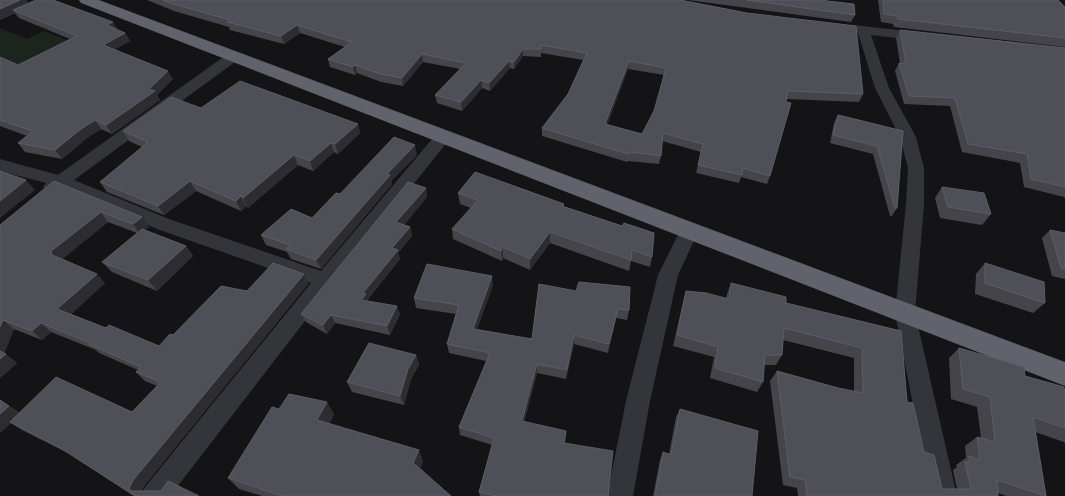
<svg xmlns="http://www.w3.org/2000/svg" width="1065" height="496" font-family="'Fira Sans',sans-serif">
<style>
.green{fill:#1b241d}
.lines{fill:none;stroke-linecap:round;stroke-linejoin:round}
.street{fill:#34353b;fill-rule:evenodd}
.highway{fill:#60626c;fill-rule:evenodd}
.wall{fill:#45444b;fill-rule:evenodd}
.shaded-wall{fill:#2d2d31}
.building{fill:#4f4f57;stroke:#5d5d66;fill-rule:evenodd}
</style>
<rect width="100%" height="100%" fill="#141416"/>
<path class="green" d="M0,28l27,11 17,-8 30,12 -50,25 -24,-11z"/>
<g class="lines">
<path class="street" d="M853,25l71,8 7,4 -7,4 -53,-6 18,53 27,49 8,31v36l-9,109 42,183h-26l-36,-183 11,-109 2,-36 -8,-31 -25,-49 -17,-55 -10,-1 -1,-3z
M234,52l5,1 2,3 -2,3 -165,121 95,39 152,52 117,-139 6,-1 6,1 2,4 -120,150 -162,210h-29l4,-9 166,-204 -154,-54 -95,-41 -10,5 -6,-2 -3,-4 3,-4 -46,-12v-12l58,16 171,-122z
M690,223l7,2 2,5 -21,45 -28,126 -17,95h-26l19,-95 32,-126 25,-50z"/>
<path class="highway" d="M79,0h20l966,362v24l-984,-383z"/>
</g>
<path class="wall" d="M0,0h26l2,3 90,27 7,3 5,8 -15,8 58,30 -16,16 3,5 -48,34 -11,-5 -14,9 -25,21 -37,-7 -7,-9 9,-7 -27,-10v-69l18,8 52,-26 -51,-21 -4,-5 -15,7z
M147,0h533l183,94 -4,8 -72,-3 -17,77 -3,8 -26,-7 -2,6 -43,-10 5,-21 -39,-11 -1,15 -2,8 -31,-3 -1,1 -85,-26v-8l26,-34 15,-34 -42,-7v4l-18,-1 -9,13 -4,-1 -20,23 -8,-3 -20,23 -25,-8 -2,-8 25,-26 -37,-7 -20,24 -22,-4 -24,-9 -2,2 -25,-8 -2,-8 17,-12 -45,-14 -16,11 -54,-14 -1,-3 -55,-16zM628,69l36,6 -10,36 -12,23 -35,-9z
M688,0h138l1,1 28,14 -4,7z
M878,0h180l7,7v40l-171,-20 -1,-3 -12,-2z
M900,30l165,18v151l-1,-2 -40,-10 -4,-24 -58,-11 -12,-46 -46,-2 -9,-33 4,-8h1l-4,-25z
M201,108l157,16 2,9 -22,21 -4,-2 -21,19 -15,-6 -50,43 -2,-2 -5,5 -45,-20 -32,24 -57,-23 -7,-10 42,-35 -13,-6 -6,-10z
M838,115l65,16 -6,77 -5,8h-2l-17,-62 -43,-11 4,-20z
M417,155l-26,26 1,3 -71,85 -30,-10 -4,-7 -21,-7 -5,-10 51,-17 28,-24z
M54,181l95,46 -4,3 41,16 7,10 -36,35 -45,-19 -10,-10 35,-29 -29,-11 -46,37 43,24 -34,31 35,14 53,18 14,-11 74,-44 57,-17 4,10 -164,202 -2,5 57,5h-65l-60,-40 -52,-26 -11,-7 -11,10v-33l20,13 112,-1 25,-26 -12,-5 -9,-9 2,-2 -39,-17 -3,-3 -45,-18 -9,8 -28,-11 -10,24 13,10 -17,15v-153z
M942,187l49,27 -9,11 -42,-7 -5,-20z
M426,188l1,9 -23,28 6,2 2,9 -14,17 2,6 -32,40v2l32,13 -10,21 -55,-12 -8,11 -21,-12 -5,-8z
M458,193l106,11v3l88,50 -2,10 -19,-6 -2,10 -79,-28 -20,27 -27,-12 -1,3 -49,-22 -1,-10 19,-21 -11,-4z
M1050,230l15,3v46l-13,-3 -10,-38z
M985,263l60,40 -12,10 -58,-19 1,-20z
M731,283l55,20 115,28 6,71 17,50 18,37h15l-4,-19 4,-3 -1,-2 10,-7 -1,-12 12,-9 4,1 -4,-31 -26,-8 -2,-41 10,-10 66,28 40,19v49l-1,-2 -29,-10 11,64h-40l-8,-3v3h-200l-1,-8 -14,-3 -13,-104 7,-10 61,17 16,4v-34l-71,-18 -1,15 -6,10h-12l-1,17 -6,10 -47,-14 4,-21 -41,-11 10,-44 3,-11 40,7 1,-4z
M539,284l90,26 -2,10 -11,-2 -8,35 -34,-9 -8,35 -29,-6 -13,49 42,9 -1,12 43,53h-128l-1,-4 13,-47 -32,-10 -1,-8 27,-66 -37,-8 -2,-9 9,-30 -40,-6 -2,-10 79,-13 -16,44 55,10z
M416,355l3,10 -8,14 -7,26 -52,-13 -5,-10z
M279,409l55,5 -5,10 94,37 -3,7 31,28h-189l-23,-7 -11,-11z
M680,409l72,87h-99l7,-36 3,-8 6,2 7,-37z"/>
<path class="shaded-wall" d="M20,0h6l5,7 -18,3 2,3 -15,7v-11z
M113,22l5,9 -11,-6z
M297,25l3,8 -16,11 -3,-8z
M125,33l5,8 -22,12 -5,-8z
M523,49v7l-9,13v-7z
M422,54l1,8 -20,24 -1,-8z
M509,61l1,7 -20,23 -1,-8z
M629,61l-1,8 -24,64 1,-9z
M355,65l2,8 -2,2 -2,-8z
M168,71l5,8 -16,16 3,5 -48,34 -6,-9 43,-36z
M481,80l1,8 -20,23 -1,-9z
M95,120l6,9 -14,9 -25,21 -7,-9 26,-21z
M358,124l2,9 -22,21 -3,-10z
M331,143l3,9 -21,19 -3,-10z
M415,145l2,10 -26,26 1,3 -71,85 -5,-9 71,-86z
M294,155l4,10 -50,43 -5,-10z
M26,180l9,10 -35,28v-17z
M190,181l6,10 -32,24 -6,-9z
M426,188l1,9 -28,34 -3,-9z
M241,196l5,10 -5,5 -5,-10z
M101,212l7,10 -48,39 -10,-7v-2z
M142,217l7,10 -9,7 -7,-10z
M410,227l2,9 -14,17 2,6 -32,40 1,4 -8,-3 2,-7 29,-45z
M550,232v11l-20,27v-11z
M186,246l7,10 -36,35 -9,-11z
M503,247v11l-1,3 -1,-10z
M97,274l8,9 -38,35 -10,-9z
M304,274l4,10 -164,202 -4,9 -9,-4 -2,-3 5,-9z
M492,276l1,9 -19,53 -1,-9z
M397,306l3,8 -10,21 -3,-9z
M618,309l-2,9 -8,35 1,-9z
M331,315l4,8 -8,11 -4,-9z
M3,320l11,9 -11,27 -3,-2v-27z
M41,323l10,9 -9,8 -10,-9z
M574,335v9l-8,35 1,-9z
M6,354l11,9 -17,15v-19z
M416,355l3,10 -8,14 -7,26 -4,-9 8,-27z
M537,364v9l-15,57v-9z
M327,402l7,12 -9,18 -8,-12z
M9,406l12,8 -21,19v-19z
M419,450l4,11 -5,13 -5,-11z"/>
<path class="building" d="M0,0h20l-20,9z
M36,0h17l60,22 -6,3 18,8 -22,12 65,26 -19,18 6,2 -49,34 -11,-5 -14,9 -26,21 -37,-7 15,-12 -33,-11v-63l18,8 59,-29 -64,-26z
M162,0h518l67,13 109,13 7,68 -75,-3 -2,11 5,1 -21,73 -27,-8 -1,7 -44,-10 5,-21 -40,-11 -2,23 -32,-4 -1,2 -86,-26 26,-34 19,-41 -46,-8v4h-18l-9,13 -5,-1 -20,22 -8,-3 -20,22 -26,-7 31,-32 -44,-9 -20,24 -22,-4 -25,-9 -2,2 -25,-8 24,-17 -55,-17 -16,11 -54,-14 3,-2 -60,-17zM629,61l37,7 -12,43 -12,23 -37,-10z
M747,0h79l1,1 27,3 1,11z
M883,0h175l7,7v31l-167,-19 -1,-3 -13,-2z
M900,30l165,18v139l-34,-8 -4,-25 -59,-10 -13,-46 -46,-2 -10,-33 7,1z
M240,81l118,43 -23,20 -4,-1 -21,18 -16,-6 -51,43 -2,-2 -5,5 -46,-20 -32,25 -58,-24 48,-40 -25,-11 48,-34 30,11z
M838,115l65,16 -6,77h-2l-18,-62 -44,-11z
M394,137l21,8 -28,29 3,1 -74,85 -30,-11 4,-4 -29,-10 30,-26 21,9 24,-25 4,1z
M0,171l26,9 -26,21z
M475,172l89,32 -2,2 60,20 2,-3 30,10 -2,24 -20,-7 -1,10 -81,-28 -20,27 -27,-12 -2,4 -49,-22 26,-29 -20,-7z
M54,181l88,36 -9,7 -32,-12 -51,40 2,1 -2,1 47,20 -40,35 49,19 3,-3 50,21 11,-12 3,1 48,-49 26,5 26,-28 31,11 -170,205 -5,9 2,3h30l7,-10 31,15h-64l-73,-47 -52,-27 46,-45 76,35 29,-30 -25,-10 5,-5 -52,-23 1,-1 -49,-20 -9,8 -29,-11 -3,7v-102z
M408,182l18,6 -30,34 14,5 -18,21 6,2 -35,43 3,1 -5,6 36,6 -10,20 -56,-11 -8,10 -22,-11z
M942,187l42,6 7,21 -43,-7z
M142,229l44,17 -38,34 -46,-18z
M1050,230l15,3v36l-4,-1z
M985,263l59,19 1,21 -60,-20z
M427,264l65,12 -19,53 59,10 7,-55 37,7 3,-9 51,5 -1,23 -11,-1 -9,35 -35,-9 -7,35 -30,-6 -15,57 44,10 -2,12 49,8 -5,45h-111l-18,-4 15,-54 -35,-11 31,-74 -43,-9 12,-39 -45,-7z
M731,283l55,14v6l115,28 6,71 6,1 11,49 10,3 8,34h29l-6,-27 4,1v-7l11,4 -3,-23 18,5 -5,-45 -27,-8 -4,-41 65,19 1,9 39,11 1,8v33l-32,-11 13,79 -49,-16 1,16h-191l-2,-16 -15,-3 -13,-106 61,17 25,5 -1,-45 -78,-20 -2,27h-17l-2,27 -48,-14 3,-21 -41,-12 9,-44 20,2 23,6z
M369,343l47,12 -8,14 -8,27 -53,-14z
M0,351l6,3 -6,5z
M289,394l38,8 -10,18 102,30 -6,13 38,33h-169l-54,-18 44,-71 7,2z
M0,400l9,6 -9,8z
M680,409l78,22 -6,65h-97l8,-44 8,3z"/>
</svg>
